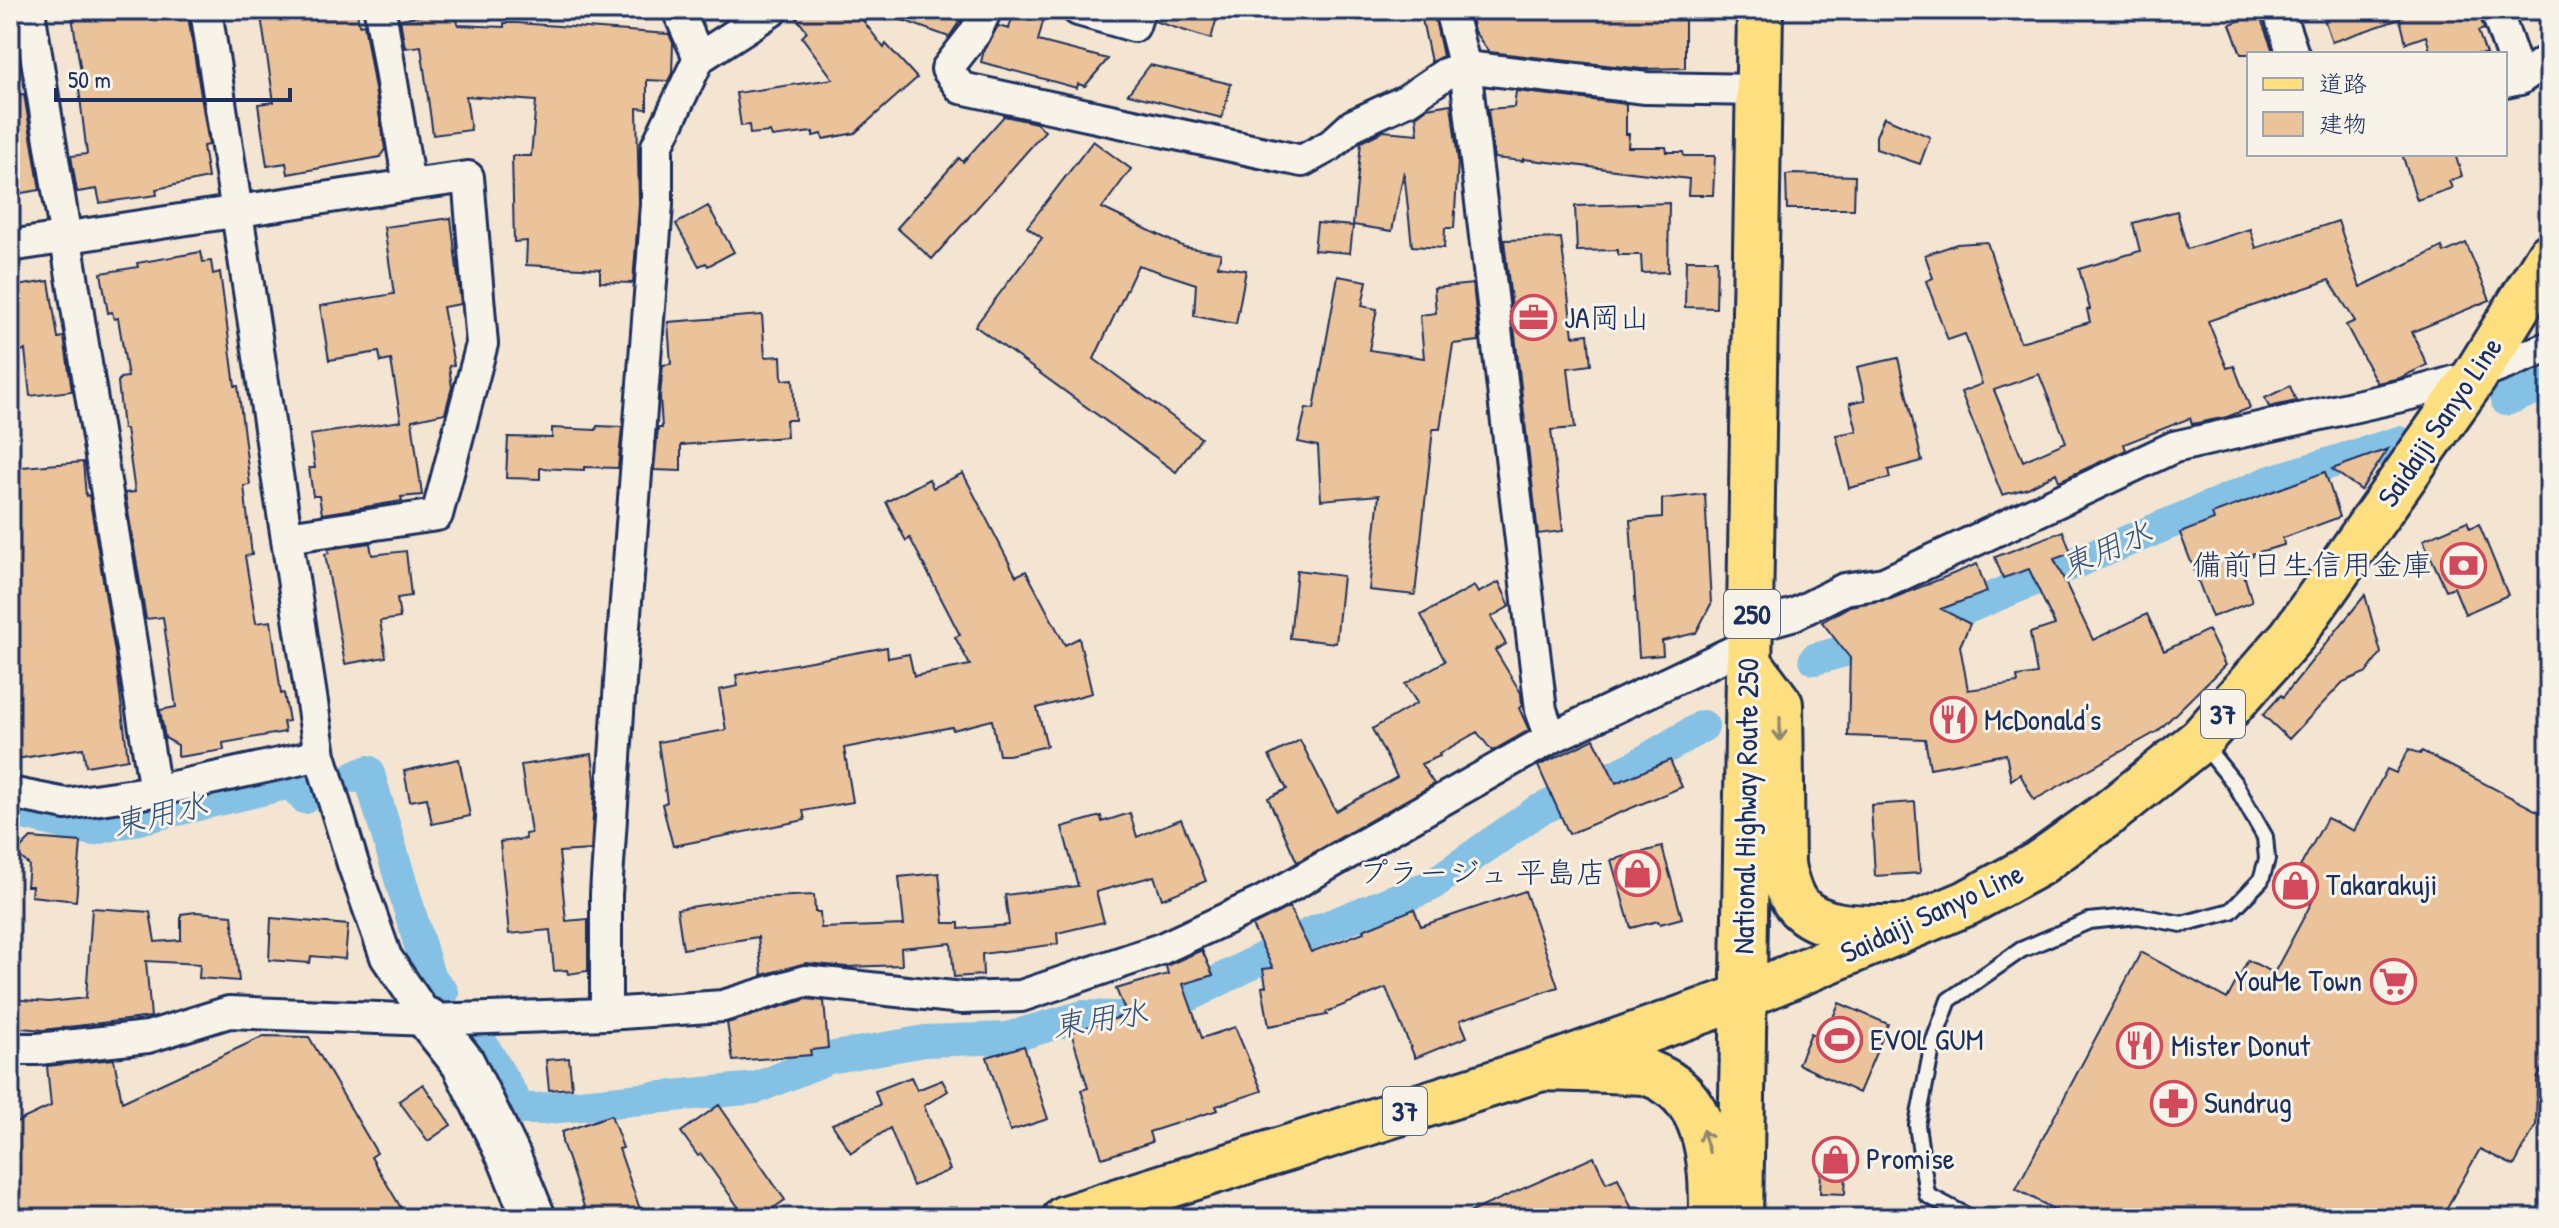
<svg xmlns="http://www.w3.org/2000/svg" width="2559" height="1228" font-family="'Patrick Hand','Klee One',sans-serif">
<style>
.lines{fill:none;stroke-linecap:round;stroke-linejoin:round}
.canal{stroke:#84c1e4;stroke-width:32}
.building{fill:#ebc39b;stroke:#1b2f5e;stroke-width:2;fill-rule:evenodd}
.lane-casing{stroke:#1b2f5e;stroke-width:20}
.street-casing{stroke:#1b2f5e;stroke-width:36}
.secondary-casing{stroke:#1b2f5e;stroke-width:48}
.primary-casing{stroke:#1b2f5e;stroke-width:50}
.highway-casing{stroke:#1b2f5e;stroke-width:50}
.lane{stroke:#f7f3e8;stroke-width:14}
.street{stroke:#f7f3e8;stroke-width:30}
.secondary{stroke:#f7f3e8;stroke-width:42}
.primary{stroke:#fedf80;stroke-width:44}
.highway{stroke:#fedf80;stroke-width:44}
.oneway{stroke:#8c876f}
.labels{text-anchor:middle;stroke-width:6;stroke-linejoin:round;paint-order:stroke}
.shield{fill:#f7f3e8;stroke:#5d6a87;stroke-width:2}
.shield-label{font-size:28px;font-weight:bold;fill:#1b2f5e}
.poi-label{font-size:30px;fill:#1b2f5e;stroke:#f7f3e8;text-anchor:start}
.street-label{font-size:30px;fill:#1b2f5e;stroke:#f7f3e8}
.water-label{font-size:32px;font-style:italic;fill:#355480;stroke:#f7f3e8}
</style>
<rect width="100%" height="100%" fill="#f3e5d1"/>
<filter id="ink" filterUnits="userSpaceOnUse"><feTurbulence type="fractalNoise" baseFrequency=".0125" numOctaves="2"/><feDisplacementMap in="SourceGraphic" scale="16" xChannelSelector="R" yChannelSelector="G"/><feConvolveMatrix kernelMatrix="1 2 1 2 8 2 1 2 1" color-interpolation-filters="sRGB"/></filter>
<g filter="url(#ink)">
<g class="lines">
<path class="canal" d="M2506,400l43,-16
M1815,659l85,-23 371,-155 128,-39
M355,777l13,-6 61,205 14,17
M10,811l82,19 199,-47 14,15
M477,1035l43,74h18l218,-21 73,-30 96,-17 82,-3 76,-22 63,2 165,-85 119,-47 107,-75 97,-44 69,-41"/>
</g>
<path class="building" d="M71,10h116l22,135 -6,1 5,32 -52,11 1,6 -57,8 -3,-14 -20,3 -6,-36 16,-2 -10,-81 4,-1z
M260,10h97l2,15 5,-1 21,125 -5,8 -92,17 -2,-11 -19,3 -9,-62 16,-2z
M456,10l2,15 46,2v-4h13l152,11 4,9 -1,30 -4,8 -21,-1v29l-10,-1 2,96 -6,79 -33,-1v-13l-74,-4 1,-24 -13,1 -2,-86h19l5,-55 -70,-5 5,34 -38,5 -12,-89 -16,2 -5,-29z
M791,10h64l29,38 2,-4 31,34 -62,55 -32,6 -1,-5 -9,2v-4l-41,5 -2,-5 -20,2 -1,-9 -8,1 -5,-33 97,-14 -31,-42 5,-5z
M884,10h64l16,5 -15,22 -66,-24z
M1014,10h32l-8,31 70,18 -23,27 -7,-2 -1,4 -96,-26 3,-12 14,-24 11,3z
M1156,10h63l-8,29 -57,-18z
M1420,10h13l10,46 -12,6z
M1469,10h216v58l-43,1 -153,-17 -15,-21z
M2321,10h157l6,19 -6,2 8,23h-55l-5,-18 -20,7 -6,-24 -68,23z
M2259,14l15,40h-33l-11,-30z
M1150,65l81,19 -9,34 -94,-24z
M1516,91l110,13v30h3l-1,13h38l1,5h16l1,4h31l-2,39h-25l1,-16 -166,-20v2l-29,-3 -6,-49 26,-2z
M24,94l16,96 -30,5v-100z
M1451,104l7,56 -4,68h-9l-1,20 -32,-2 -8,-75 -12,60 -39,-6 8,-83 22,-11 35,3 -2,-18 11,-8z
M1004,116l32,7 9,8 -113,128 -35,-31 62,-70 4,4z
M1884,117l46,20 -10,27 -44,-15v-13z
M1093,141l38,28 -29,39 82,39 37,6 -3,13 28,4 -10,54 -42,-8 2,-32 -58,-19 -44,94 107,79 -25,34 -201,-146 67,-88 -15,-11z
M2402,154h53l7,22 -13,5 3,7 -35,12z
M1792,174l63,2 -1,33h-67l-1,-34z
M1669,203l-1,69 -26,1 -1,-18h-23v-5l-41,1 -2,-45z
M708,206l26,46 -26,14 -2,-3 -7,3 -23,-42z
M2177,211l10,38 63,-20 6,19 82,-27 22,66 82,-40 2,6 22,-10 24,57 -78,32 15,33 -27,13 -23,5 -31,-58 9,-4 -26,-41 -121,41 19,47 7,-2 16,42 -23,9 -35,7 -2,-6 -66,26 2,6 -67,31 -3,-8 -28,15 -26,7 -41,-103 21,-8 -17,-50 -17,6 -22,-59 7,-3 -8,-23 32,-11 30,-2 33,100 70,-20 -3,-12 3,-1 -11,-40 61,-18 -7,-28zM2039,374l27,68 -43,19 -29,-71z
M451,218l10,86 -18,3 11,58 -5,1 3,21 -7,26 -33,7 10,75 -21,2 1,4 -80,13 -3,-18h-6l-4,-28h6l-5,-33 91,-14 -10,-61 -10,2 -2,-10 -50,8 -9,-54 74,-12 -10,-67z
M1317,223l36,3 -3,27 -36,-3z
M1561,238l12,98 15,-2 3,31 -23,3 7,60 -24,2 12,101 -25,3 -34,-294z
M201,252l2,10 8,-1 2,13 7,-2 15,114h3l12,99 -6,1 8,69 -7,1 11,67 15,-2 10,73 3,-1 5,28 -6,1 2,10 -62,11 1,7 -46,7v-12l-13,-7 -5,-28 16,-3 -13,-90 -17,2 -21,-126 10,-1 -9,-63h-3l-5,-47 2,-4 8,-1 -10,-59 -4,1 -2,-7 -4,1 -7,-40 37,-6 -1,-4z
M1686,260h31l-1,48 -31,-1z
M1338,276l29,5 -5,25 15,3 -8,41 55,8 -4,-43 16,-2 -2,-25 39,-4 6,57 -26,3 -13,85h-7l-18,166 -46,-5 10,-95 -58,5 -3,-54 -20,-4 8,-34 8,1z
M49,281l9,57 6,-1 8,54 -42,5 -5,-46 -15,2v-65z
M762,315l3,42 16,-1 1,24 11,-1 2,41h-9l1,17 -106,8v26l-27,-1 4,-42h4l-2,-32 3,-31 8,-1 -3,-42z
M1898,358l24,103 -34,9 2,8 -41,10 -13,-53 21,-4 -7,-28 15,-3 -8,-33z
M2290,386l6,15 -27,6 -4,-9z
M597,426l25,1 -4,41 -34,-1v3l-44,-2v11l-34,-1 2,-41 44,1v-10l44,2z
M2388,449l-27,41 -29,-21z
M83,462l3,34 3,-1 26,158 13,106 -42,7 -3,-18 -73,12v-292z
M2325,472l15,45 -57,21 1,7 -32,9 1,2 -13,5 12,41 -40,15 -32,-84 34,-13 -2,-6z
M963,473l53,103 10,-5 39,74 14,-7 13,55 -55,15 10,38 -38,9h-10l-7,-35 -39,10 -1,-3 -108,21 9,54 -50,9 2,9 -132,26 -11,-42 5,-2 -9,-60 68,-12 -7,-40 19,-4 -2,-11 151,-28 1,11 21,-4 5,22 56,-11 -15,-28 5,-2 -50,-97 -4,3 -20,-39 43,-23 4,9z
M1705,494l6,110 -15,29 -34,8 1,14 -24,2 -9,-137 32,-3v-18z
M2467,521l3,7 9,-4 29,71 -43,19 -11,-27 -8,3 -23,-50z
M2063,531l8,22 -17,6 39,81 54,-26 17,37 44,-21 17,35 -67,66 -124,69 -14,-26 -9,6 -5,-26 -76,14 -5,-29 -77,-3 2,-78 -28,-36 28,-16 41,-7 86,-35 10,28 -46,17 29,15 -10,22 8,44 50,-7 -1,-6 20,-3 -7,-41 25,-8 -26,-56 -26,9 -8,-21z
M370,543l2,12 34,-4 5,45 -14,2 3,20 -20,3 6,36 -41,7 -20,-110 4,-1 -1,-4z
M1297,570l46,6 -7,67 -46,-5z
M1499,582l11,24 -19,11 15,27 -11,6 26,43 1,13 -3,2 10,22 -37,21 -15,-19 -38,22 1,2 -19,8 13,20 -137,78 -29,-64 19,-9 -18,-33 31,-16 36,71 61,-34 -25,-48 45,-26 -12,-19 40,-23 -24,-46 53,-29 4,7z
M2365,595l16,58 -14,19 -24,10 -54,57 -26,-24 18,-20 2,2z
M1594,739l22,44 54,-23 12,27 -113,47 -31,-68z
M2409,749l11,5 2,-3 125,65 2,240 -12,23 -1,46 -22,41 -34,-17 -39,69h-371l-54,-29 125,-237 86,47 21,-39 26,13 39,-73 -16,-8 10,-22 -7,-3 27,-49 27,13 33,-62 9,4z
M592,754l3,26 -4,70 -32,2 7,69 22,-2v52l-20,3 -1,-4 -13,1 -4,-41 -41,4 -9,-92 26,-3 -1,-5 6,-1 -10,-68z
M459,759l11,57 -38,8 -5,-26 -17,3 -6,-30z
M1915,802l5,71 -45,3 -4,-71z
M1130,813l7,24 44,-18 25,62 -44,18 -8,-23 -58,16 8,30 -47,11 1,11 -76,10 1,21 -29,2 -3,-34 -50,5 1,17 -55,2 -41,-4 -44,12 -4,-38 -75,12 -6,-40 71,-11 66,-3 1,17h5l1,16 83,-3 -5,-48 40,-4 5,50h15v6l50,-4 -4,-30 73,-9 -16,-59 39,-11 1,6z
M31,838l50,4 -5,59 -45,-5 1,-10h-5l2,-21 -13,-12z
M1662,847l20,71 -22,6 -2,-3 -27,7 -20,-68z
M1525,891l33,96 -98,33 7,17 -52,21 -29,-70 -60,24 1,3 -58,11 -7,-39 4,-1 -3,-17 10,-1 -21,-42 37,-19 22,45 53,-20 -1,-2 51,-21 7,17z
M92,908l58,4 5,30 26,-2v-26l15,-2 36,3 7,66 -40,-3 1,-14 -54,-3 5,56 -108,13 -33,-3v-28l39,3 37,-4z
M271,918l77,7 -3,34 -34,-3 -1,7 -41,-3z
M1202,950l11,25 -30,9 19,54 33,-11 27,64 -46,15 2,4 -69,22 3,10 -50,16 -21,-68 7,-2 -17,-56 56,-17 -11,-26 52,-15 -2,-8z
M807,999l17,2 4,47 -18,2 1,5 -78,6 -6,-38z
M1839,1003l49,21 -29,69 -61,-29 13,-31 13,6z
M264,1036l45,1 68,116 -6,4 36,61h-397v-93l41,-19 -4,-40 67,-7 8,43z
M1024,1046l24,73 -38,12 -23,-74z
M569,1058l3,30 -23,2 -3,-30z
M911,1077l6,13 25,-10 6,11 -24,15 26,64 -37,16 -23,-58 -39,25 -19,-29 48,-19 -5,-14z
M423,1084l28,41 -23,16 -29,-40z
M719,1105l66,95 -26,18h-13l-45,-64 -3,2 -17,-24z
M611,1115l12,33 -4,1 24,69h-55l-26,-76v-10z
M1822,1149l25,1 -2,44 -25,-1z
M1594,1157l12,26 12,-5 18,40h-179z"/>
<g class="lines">
<defs>
<path id="lane" d="M1971,1218l-44,-23 -10,-70 16,-82 16,-43 72,-50 68,-29 49,-5 44,8 49,-13 30,-31 6,-21 -2,-22 -30,-53 -32,-40"/>
<path id="street" d="M29,10l126,781
M206,10l114,745 33,109 33,93 43,63
M678,10l21,48
M986,10l-11,23 -28,36 14,19 341,73 29,-16 22,-20 54,-25 38,-26 20,-7 181,21 113,2
M1078,10l56,16 5,-16
M1450,10l15,57 76,643 10,28
M2278,10l15,44
M2496,10l24,69
M2505,82l15,-3 29,-20
M10,246l399,-61 -29,-175
M287,537l150,-22 45,-171 -14,-167 -59,8
M1752,626l43,-12 49,-25 40,-6 290,-136 236,-53 65,-18 74,-29
M10,793l56,11 89,-13 165,-36
M606,1014v-120l16,-242 35,-447v-59l42,-88 74,-48
M10,1049h28l110,-12 81,-25 200,8 177,-6 117,-8 82,-25 157,17 59,-2 140,-47 103,-48 287,-163 198,-94"/>
<path id="secondary" d="M429,1020l34,43 46,94 25,61"/>
<path id="primary" d="M1065,1218l477,-150 200,-71 225,-94 71,-39 71,-51 91,-73 92,-104 183,-260 74,-120"/>
<path id="highway" d="M1749,662l31,42 2,161c3,14 7,31 17,42 26,26 72,20 106,21
M1542,1068c27,1 54,1 81,3 8,1 18,0 25,2 62,21 64,89 64,143
M1740,1218l20,-1208"/>
</defs>
<use href="#lane" class="lane-casing"/>
<use href="#street" class="street-casing"/>
<use href="#secondary" class="secondary-casing"/>
<use href="#primary" class="primary-casing"/>
<use href="#highway" class="highway-casing"/>
<use href="#lane" class="lane"/>
<use href="#street" class="street"/>
<use href="#secondary" class="secondary"/>
<use href="#primary" class="primary"/>
<use href="#highway" class="highway"/>
</g>
<defs><path id="oneway-shaft" d="M-6 0H5M1.5-3L5.5 0L1.5 3" fill="none" stroke-width="1.6" stroke-linecap="round" stroke-linejoin="round" transform="scale(2)"/></defs>
<g class="oneway">
<use href="#oneway-shaft" transform="translate(1780 729) rotate(90)"/>
<use href="#oneway-shaft" transform="translate(1706 1141) rotate(-106)"/>
</g>
</g>
<defs>
<symbol id="office-ring" viewBox="-11 -11 22 22"><circle r="9.5" fill="#f7f3e8" stroke="#d1495b" stroke-width="1.5"/><path d="M-6-3h4V-5.5h4V-3h4V5H-6ZM-1-4.5V-3h2v-1.5ZM-6 0V1H6V0Z" fill="#d1495b"/></symbol>
<symbol id="bank-ring" viewBox="-11 -11 22 22"><circle r="9.5" fill="#f7f3e8" stroke="#d1495b" stroke-width="1.5"/><path d="M-6-4H6V4H-6ZM0-2.3a2.3 2.3 0 1 0 0 4.6a2.3 2.3 0 1 0 0-4.6Z" fill="#d1495b"/></symbol>
<symbol id="restaurant-ring" viewBox="-11 -11 22 22"><circle r="9.5" fill="#f7f3e8" stroke="#d1495b" stroke-width="1.5"/><path d="M-5-6h1v4h1v-4h1v4h1v-4h1v5L-1.5 .5V6h-2V.5L-5-1ZM5-6V6H3V1.5H1.5Q1.5-4 5-6Z" fill="#d1495b"/></symbol>
<symbol id="shop-ring" viewBox="-11 -11 22 22"><circle r="9.5" fill="#f7f3e8" stroke="#d1495b" stroke-width="1.5"/><path d="M-5-2.5h2.3a2.7 3.5 0 0 1 5.4 0H5L5.5 6h-11ZM-1.5-2.5h3a1.5 2.3 0 0 0-3 0Z" fill="#d1495b"/></symbol>
<symbol id="supermarket-ring" viewBox="-11 -11 22 22"><circle r="9.5" fill="#f7f3e8" stroke="#d1495b" stroke-width="1.5"/><path d="M-6-5.5h2.5l.6 2H6L4.5 2H-2.5L-4.4-4H-6ZM-1.5 3.2a1.3 1.3 0 1 0 .1 0ZM3 3.2a1.3 1.3 0 1 0 .1 0Z" fill="#d1495b"/></symbol>
<symbol id="stadium-ring" viewBox="-11 -11 22 22"><circle r="9.5" fill="#f7f3e8" stroke="#d1495b" stroke-width="1.5"/><path d="M0-5a6.5 5 0 1 0 0 10a6.5 5 0 1 0 0-10ZM-3.5-1.8h7v3.6h-7Z" fill="#d1495b"/></symbol>
<symbol id="pharmacy-ring" viewBox="-11 -11 22 22"><circle r="9.5" fill="#f7f3e8" stroke="#d1495b" stroke-width="1.5"/><path d="M-2-6h4v4h4v4h-4v4h-4v-4h-4v-4h4Z" fill="#d1495b"/></symbol>
</defs>
<g fill-rule="evenodd">
<use href="#office-ring" x="1508" y="292" width="51" height="51"/>
<use href="#bank-ring" x="2438" y="540" width="51" height="51"/>
<use href="#restaurant-ring" x="1928" y="694" width="51" height="51"/>
<use href="#shop-ring" x="1612" y="848" width="51" height="51"/>
<use href="#shop-ring" x="2270" y="860" width="51" height="51"/>
<use href="#supermarket-ring" x="2368" y="956" width="51" height="51"/>
<use href="#stadium-ring" x="1814" y="1014" width="51" height="51"/>
<use href="#restaurant-ring" x="2114" y="1020" width="51" height="51"/>
<use href="#pharmacy-ring" x="2148" y="1078" width="51" height="51"/>
<use href="#shop-ring" x="1810" y="1134" width="51" height="51"/>
</g>
<g class="labels">
<g class="shield">
<rect x="1724" y="590" width="56" height="48" rx="6"/>
<rect x="2201" y="690" width="44" height="48" rx="6"/>
<rect x="1383" y="1087" width="44" height="48" rx="6"/>
</g>
<g class="shield-label">
<text x="1752" y="624">250</text>
<text x="2223" y="724">37</text>
<text x="1405" y="1121">37</text>
</g>
<g class="poi-label">
<text x="1564" y="328">JA岡山</text>
<text x="2432" y="575" text-anchor="end">備前日生信用金庫</text>
<text x="1984" y="730">McDonald's</text>
<text x="1606" y="883" text-anchor="end">プラージュ 平島店</text>
<text x="2326" y="895">Takarakuji</text>
<text x="2362" y="991" text-anchor="end">YouMe Town</text>
<text x="1870" y="1050">EVOL GUM</text>
<text x="2171" y="1056">Mister Donut</text>
<text x="2204" y="1113">Sundrug</text>
<text x="1866" y="1169">Promise</text>
</g>
<g class="street-label">
<text transform="translate(2440 422) rotate(-56)" y="10">Saidaiji Sanyo Line</text>
<text transform="translate(1746 806) rotate(-89)" y="10">National Highway Route 250</text>
<text transform="translate(1932 913) rotate(-25)" y="10">Saidaiji Sanyo Line</text>
</g>
<g class="water-label">
<text transform="translate(2106 549) rotate(-23)" y="11">東用水</text>
<text transform="translate(160 814) rotate(-13)" y="11">東用水</text>
<text transform="translate(1100 1019) rotate(-9)" y="11">東用水</text>
</g>
</g>
<rect width="2559" height="1228" fill="none" stroke="#f7f3e8" stroke-width="40"/>
<rect x="20" y="20" width="2519" height="1188" fill="none" stroke="#1b2f5e" stroke-width="3" filter="url(#ink)"/>
<rect x="2247" y="52" width="260" height="104" fill="#f7f3e8" stroke="#9fa5b1" stroke-width="2"/>
<rect x="2263" y="78" width="40" height="12" fill="#fedf80" stroke="#9fa5b1" stroke-width="2"/>
<text x="2319" y="92" font-size="24" fill="#1b2f5e">道路</text>
<rect x="2263" y="112" width="40" height="24" fill="#ebc39b" stroke="#9fa5b1" stroke-width="2"/>
<text x="2319" y="132" font-size="24" fill="#1b2f5e">建物</text>
<path d="M56 88v12h234v-12" fill="none" stroke="#1b2f5e" stroke-width="4"/>
<text x="68" y="88" font-size="24" fill="#1b2f5e" stroke="#f7f3e8" stroke-width="6" paint-order="stroke">50 m</text>
</svg>
